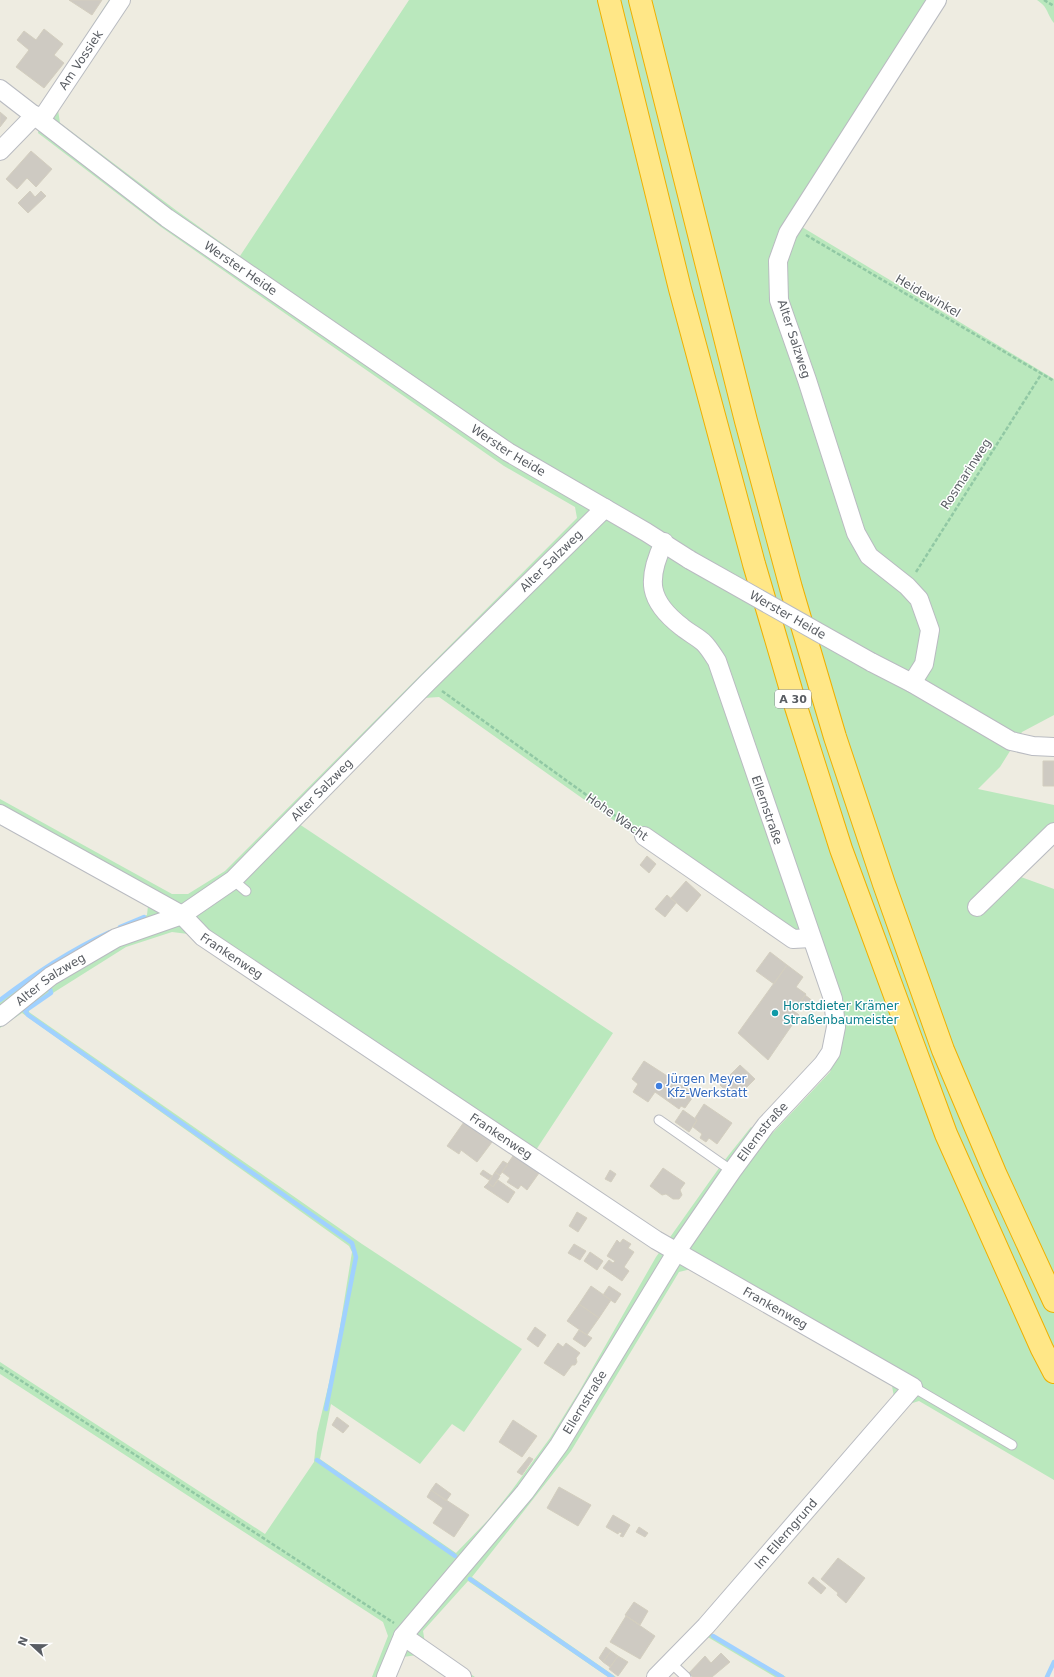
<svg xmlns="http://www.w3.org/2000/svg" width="1054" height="1677" font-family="'DejaVu Sans',sans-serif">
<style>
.green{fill:#bae8bd;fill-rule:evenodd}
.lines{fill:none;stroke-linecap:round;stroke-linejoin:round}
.stream{stroke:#a0d1ff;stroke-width:4.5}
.building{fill:#cecac2;stroke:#d3cebf}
.service-casing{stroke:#b9bbc1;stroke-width:11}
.minor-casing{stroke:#b9bbc1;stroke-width:20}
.motorway-casing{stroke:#efb000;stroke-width:24}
.path{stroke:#91c8a4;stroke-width:2.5;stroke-dasharray:4 2;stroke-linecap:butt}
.service{stroke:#fff;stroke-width:9}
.minor{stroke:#fff;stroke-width:18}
.motorway{stroke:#ffe787;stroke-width:22}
.minor-bridge-casing{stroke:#b9bbc1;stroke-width:20;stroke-linecap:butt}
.minor-bridge{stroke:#fff;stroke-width:18}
.culture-dot{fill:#0f9aa8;stroke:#fff;stroke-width:1.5}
.shop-dot{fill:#3f7fe0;stroke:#fff;stroke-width:1.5}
.labels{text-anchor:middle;stroke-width:3;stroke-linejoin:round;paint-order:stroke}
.shield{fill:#fff;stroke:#8b8e92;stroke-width:1}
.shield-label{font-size:11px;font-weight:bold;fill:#595d63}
.street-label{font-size:12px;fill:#595d63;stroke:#fff}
.culture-label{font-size:12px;fill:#0d838f;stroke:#fff;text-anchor:start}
.shop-label{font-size:12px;fill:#366cbe;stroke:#fff;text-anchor:start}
</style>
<rect width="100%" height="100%" fill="#eeece1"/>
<path class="green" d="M109,0h21l-72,110 2,13 117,88 63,45 169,-256h538l-145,227 252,152v336l-32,17 -22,35 -22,22 76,16v36l-33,36 33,12v591l-135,-79 -13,4 -197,228 77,44h-11l-69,-41 -41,41h-19l53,-53 195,-227 -2,-11 -201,-117 -12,3 -108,179 -99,126 144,100h-8l-140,-96 -45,50 2,12 50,34h-25l-33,-22 -14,2 -8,20h-23l16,-41 -5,-14 -383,-248v-12l265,172 49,-72 3,-29 18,-75 17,-106 -3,-6 -327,-233 -22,15v-29c45,-34 94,-65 147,-84l1,-9 -148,-82v-25l172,95h16l37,-23 352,-353 -2,-11 -71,-41 -343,-239 -123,-94 6,-33zM439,697l208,147 115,79 58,15 20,108 -10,26 -63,67 -16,-12 -27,34 -68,96 -76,133 -30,48 -38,52 -23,29 -33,34 -136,-94 11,-55 89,60 32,-40 12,8 58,-83 -160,-105 -333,-232v-4l97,-61 46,-15 16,2 348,216 77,-117 -314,-209 125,-126z
M1037,0h17v23c-8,-10 -5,-15 -17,-23z"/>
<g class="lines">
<path class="stream" d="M120,927l24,-10
M50,989l1,4 -26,18 3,4 324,228 4,14 -30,152
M0,1000c35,-26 70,-50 110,-68
M317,1460l138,96
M470,1579l142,98
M713,1636l69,41
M1047,1677l7,-15"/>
</g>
<path class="building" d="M69,0h33l-10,15z
M44,29l19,15 -9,11 10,8 -20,25 -28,-21 13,-17 -12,-10 7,-9 12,9z
M0,112l7,6 -7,9z
M31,151l21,18 -16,18 -9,-9 -10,11 -11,-10z
M30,191l5,6 6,-6 5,5 -18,17 -10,-10z
M1043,761h11v25h-11z
M647,856l9,8 -7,9 -9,-8z
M686,881l15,14 -14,17 -16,-14z
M667,895l9,8 -11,14 -10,-8z
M770,952l17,13 -13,19 -18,-13z
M787,965l16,12 -7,10 10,7 -12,17 5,4 -31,45 -30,-27z
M805,995l9,7 -6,9 -9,-7z
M644,1061l51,33 -10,14 -4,-2 -2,3 -24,-17 -7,10 -15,-10 5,-8 -6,-5z
M740,1065l15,14 -20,20 -15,-14z
M704,1104l28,19 -15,21 -8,-6 -3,4 -6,-4 2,-4 -9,-7 4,-7 -2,-2z
M683,1110l14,10 -8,12 -14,-10z
M464,1122l28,20 -15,20 -16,-12 -2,4 -12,-8z
M515,1153l9,6 -2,2 17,12 -12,17 -6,-5 -3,4 -11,-7 3,-4 -8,-6z
M503,1161l5,3 -8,11 -5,-3z
M663,1168l22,15 -5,7 2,5 -3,4h-6l-7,-5 -4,1 -12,-9z
M483,1170l9,6 -3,4 -9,-6z
M610,1170l6,4 -5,8 -6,-3z
M495,1172l5,4 -7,11 -5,-4z
M498,1180l17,12 -7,11 -24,-16 4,-4 5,4z
M577,1212l10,6 -9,14 -9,-6z
M623,1239l8,5 -3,4 6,4 -10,15 5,4 -7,10 -19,-13 6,-8 4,3 2,-2 -8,-5 10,-16 3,3z
M574,1244l12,7 -6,9 -12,-7z
M590,1252l13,9 -6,9 -13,-9z
M591,1286l20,14 -12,18 -20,-14z
M609,1286l12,8 -6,9 -12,-8z
M579,1304l20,14 -12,17 -20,-14z
M535,1327l11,8 -8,12 -11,-8z
M579,1330l13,8 -7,9 -12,-8z
M558,1343l5,4 3,-4 14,10 -4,5 1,4 -2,3h-3l-8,11 -20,-13z
M337,1417l12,9 -6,7 -11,-8z
M513,1420l24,16 -15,21 -23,-15z
M529,1457l4,2 -11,16 -5,-3z
M436,1483l15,11 -5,7 -15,-11z
M559,1487l32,18 -13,21 -31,-18z
M431,1490l38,25 -15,22 -21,-14 10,-15 -16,-11z
M613,1515l17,10 -7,12 -3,-1 2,-3 -3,-1 -1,2 -12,-7z
M639,1527l9,6 -3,4 -9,-5z
M838,1558l27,20 -19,25 -9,-8 1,-2 -17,-14z
M813,1577l13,11 -5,6 -13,-11z
M634,1602l14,9 -8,14 -15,-10z
M626,1616l29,20 -15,23 -30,-17z
M606,1647l5,4 -8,11 -4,-4z
M611,1651l7,5 -8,11 -7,-5z
M721,1653l9,9 -18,15h-19l-4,-4 16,-17 6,7z
M618,1656l10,6 -10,14 -9,-7z"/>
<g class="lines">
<defs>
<path id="service" d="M233,880l13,11
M659,1120l73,51
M913,1387l99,58
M670,1662l16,15"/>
<g id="minor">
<path id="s1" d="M0,89l167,129 341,234 138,80 44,28"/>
<path id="s2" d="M41,120l80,-120"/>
<path d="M0,151l35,-36"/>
<path d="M871,662l41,21 99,58 22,5 21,1"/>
<path d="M912,683l12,-19 6,-34 -11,-31 -12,-13 -38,-30 -13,-23 -49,-153 -28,-80 -1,-39 10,-28 149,-233"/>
<path id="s3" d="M0,814l182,101 21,22 453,303 257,147 -207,239 -50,51"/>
<path d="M644,836l149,103 18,-1"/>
<path d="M977,907l77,-75"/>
<path id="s4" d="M0,1017l51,-41 65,-38 66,-23 51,-35 195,-198 177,-174"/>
<path d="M403,1636l59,41"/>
<path id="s5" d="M386,1677l17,-41 122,-144 34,-47 118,-194 55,-80 34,-46 57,-61 8,-12 5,-25 -3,-28 -116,-338c-4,-6 -8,-13 -13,-18 -6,-6 -15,-10 -22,-16 -34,-26 -36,-47 -18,-85"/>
</g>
<path id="motorway" d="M609,0l71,289 74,275 42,143 45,142 105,285 96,215 12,23
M640,0l106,421 45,167 44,149 49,147 59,166 52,123 59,128"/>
</defs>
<use href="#service" class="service-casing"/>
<use href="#minor" class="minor-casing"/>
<use href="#motorway" class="motorway-casing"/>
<path class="path" d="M1044,0l10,6
M806,235l248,146
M916,572l126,-199
M442,691l189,136
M0,1367l394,256"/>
<use href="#service" class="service"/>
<use href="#minor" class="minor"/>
<use href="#motorway" class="motorway"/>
<defs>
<g id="minor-bridge">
<path id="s6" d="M690,560l181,102"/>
</g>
</defs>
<use href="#minor-bridge" class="minor-bridge-casing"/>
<use href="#minor-bridge" class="minor-bridge"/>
</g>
<circle class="culture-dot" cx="775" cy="1013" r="4"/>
<circle class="shop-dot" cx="659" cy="1086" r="4"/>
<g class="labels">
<rect class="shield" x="775" y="690" width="36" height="18" rx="3"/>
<g class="shield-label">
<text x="793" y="703">A 30</text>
</g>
<g class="street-label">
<text dy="4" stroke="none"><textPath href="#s2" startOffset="72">Am Vossiek</textPath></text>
<text dy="4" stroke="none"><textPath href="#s1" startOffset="300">Werster Heide</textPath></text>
<text transform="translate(928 296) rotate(30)" y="4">Heidewinkel</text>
<text transform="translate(794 339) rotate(72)" y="4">Alter Salzweg</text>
<text dy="4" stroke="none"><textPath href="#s1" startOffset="624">Werster Heide</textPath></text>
<text transform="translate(966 474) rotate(-57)" y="4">Rosmarinweg</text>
<text dy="4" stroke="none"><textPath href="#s4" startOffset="723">Alter Salzweg</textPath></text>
<text dy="4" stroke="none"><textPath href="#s6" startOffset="112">Werster Heide</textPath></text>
<text dy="4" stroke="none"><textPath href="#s4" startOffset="399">Alter Salzweg</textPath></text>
<text transform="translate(767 810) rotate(71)" y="4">Ellernstraße</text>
<text transform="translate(617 817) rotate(35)" y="4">Hohe Wacht</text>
<text dy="4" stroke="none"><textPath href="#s3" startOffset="273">Frankenweg</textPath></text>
<text dy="4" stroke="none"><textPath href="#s4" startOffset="63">Alter Salzweg</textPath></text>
<text dy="4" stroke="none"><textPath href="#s5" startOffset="665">Ellernstraße</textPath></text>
<text dy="4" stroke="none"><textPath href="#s3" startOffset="597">Frankenweg</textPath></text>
<text dy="4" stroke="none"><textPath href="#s3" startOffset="921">Frankenweg</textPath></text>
<text dy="4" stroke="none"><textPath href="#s5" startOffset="341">Ellernstraße</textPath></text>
<text transform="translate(786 1534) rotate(-49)" y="4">Im Ellerngrund</text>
</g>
<g class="culture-label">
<text x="783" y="1010">Horstdieter Krämer<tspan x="783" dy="14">Straßenbaumeister</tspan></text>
</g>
<g class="shop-label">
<text x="667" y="1083">Jürgen Meyer<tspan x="667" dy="14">Kfz-Werkstatt</tspan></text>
</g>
</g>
<g transform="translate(32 1645) rotate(292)" stroke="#ffffff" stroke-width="3" paint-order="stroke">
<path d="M0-3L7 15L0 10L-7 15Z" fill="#595d63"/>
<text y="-6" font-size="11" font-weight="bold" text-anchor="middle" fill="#595d63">N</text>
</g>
</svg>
